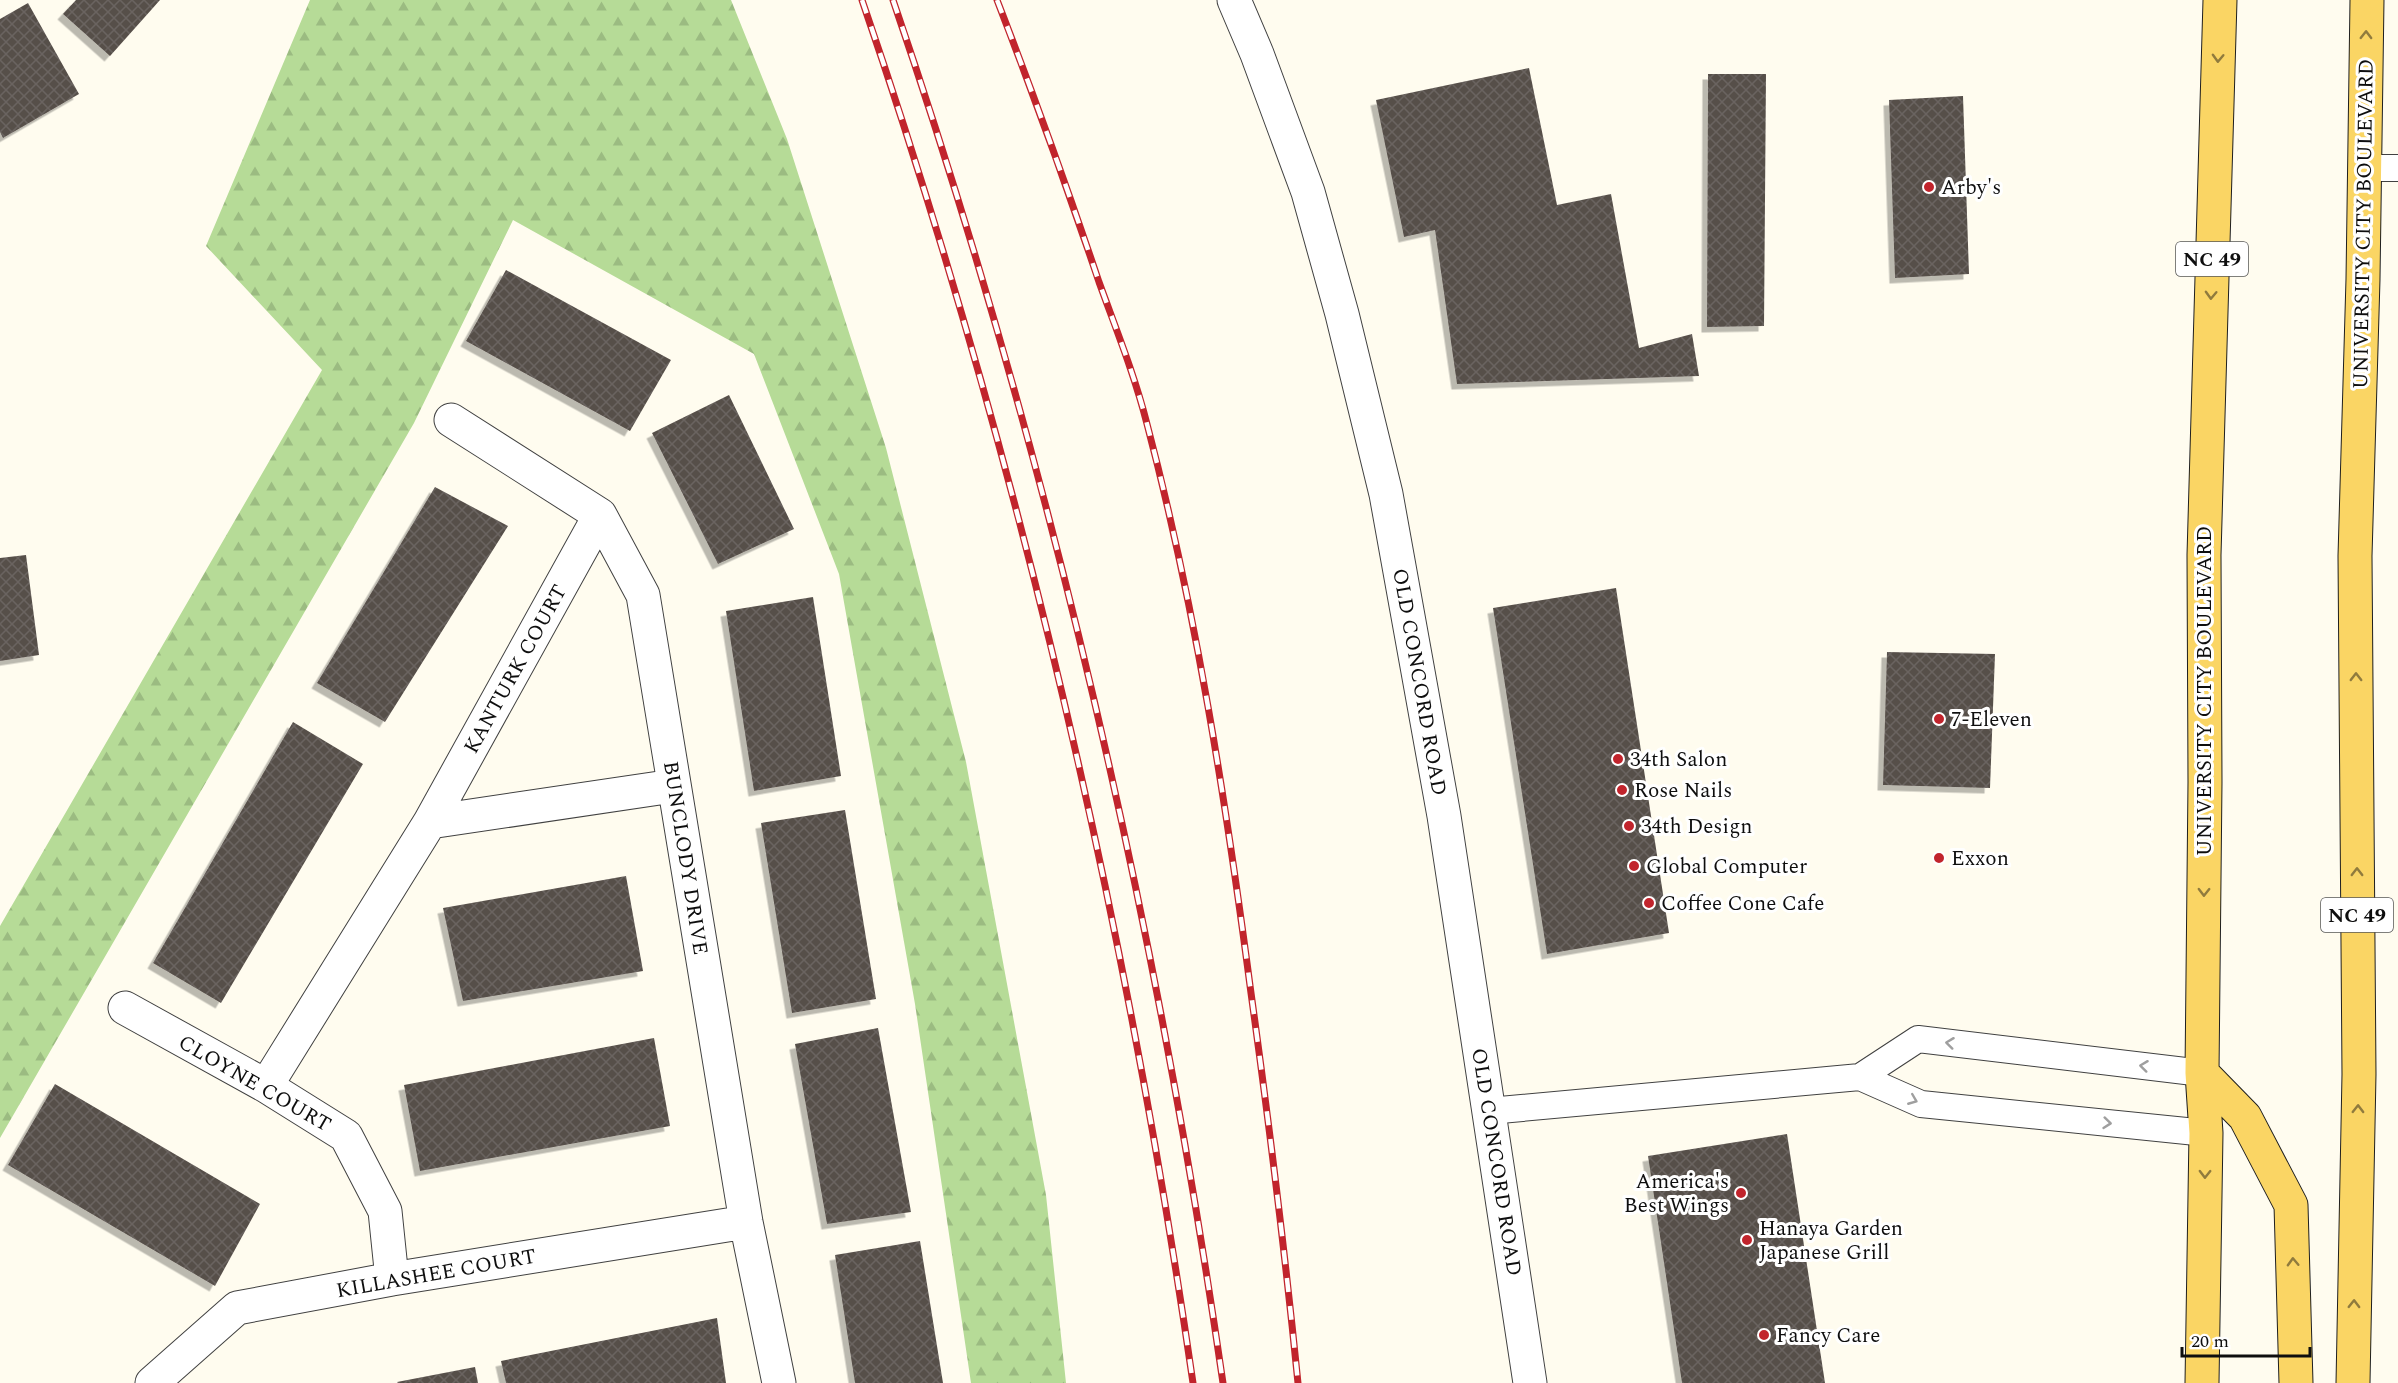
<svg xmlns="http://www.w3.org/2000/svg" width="2398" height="1383" font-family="Spectral,serif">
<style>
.forest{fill:url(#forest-firs)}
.building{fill:url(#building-cross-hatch);filter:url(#shadow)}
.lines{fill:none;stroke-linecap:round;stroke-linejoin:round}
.service-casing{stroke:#414141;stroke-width:28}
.minor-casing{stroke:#414141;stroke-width:35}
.primary-casing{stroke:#1f1f1f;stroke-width:35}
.service{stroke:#fff;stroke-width:26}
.minor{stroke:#fff;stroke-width:33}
.primary{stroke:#fad564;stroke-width:33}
.rail-casing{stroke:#c1242c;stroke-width:7}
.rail{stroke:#fff;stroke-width:4.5;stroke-dasharray:14;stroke-linecap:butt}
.oneway{stroke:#907b3d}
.oneway2{stroke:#9f9f9f}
.poi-dot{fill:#c1242c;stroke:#fff;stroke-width:2}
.labels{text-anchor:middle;stroke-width:6;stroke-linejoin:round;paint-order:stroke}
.shield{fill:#fff;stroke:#565656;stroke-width:1.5}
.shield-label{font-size:20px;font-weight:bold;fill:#0e0e0e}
.poi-label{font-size:21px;fill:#0e0e0e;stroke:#fff;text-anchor:start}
.street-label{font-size:21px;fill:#0e0e0e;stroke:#fff}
</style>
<defs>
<pattern id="forest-firs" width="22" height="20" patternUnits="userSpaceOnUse" patternTransform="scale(1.5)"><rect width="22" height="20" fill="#b6db97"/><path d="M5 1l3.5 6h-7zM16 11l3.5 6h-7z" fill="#9bbb81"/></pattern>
<pattern id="building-cross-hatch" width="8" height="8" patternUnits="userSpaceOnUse" patternTransform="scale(1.5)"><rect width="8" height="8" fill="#574f4a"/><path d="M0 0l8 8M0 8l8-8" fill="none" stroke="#6a6460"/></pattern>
<filter id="shadow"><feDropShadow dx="-5.5" dy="5.5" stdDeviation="0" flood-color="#0004"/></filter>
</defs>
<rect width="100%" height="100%" fill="#fffcef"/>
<path class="forest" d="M310,0h421l56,139 99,309 80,314 80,433 20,188h-95l-56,-379 -76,-430 -85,-220 -241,-134 -99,203 -414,715v-212l322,-556 -116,-124z"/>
<path class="building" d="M76,0h84l-50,56 -47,-42z
M28,3l51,91 -76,44 -3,-6v-113z
M1529,68l28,137 54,-11 28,154 53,-14 7,42 -242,8 -22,-154 -31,7 -28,-137z
M1708,74h58l-2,252 -57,1z
M1963,96l6,178 -74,4 -6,-178z
M506,270l165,90 -41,71 -164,-90z
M729,395l65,134 -76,35 -66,-131z
M435,487l73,39 -123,196 -68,-39z
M26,555l13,100 -39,6v-103z
M1616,588l53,345 -122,21 -54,-346z
M813,597l28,179 -87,15 -28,-180z
M1887,652l108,2 -5,134 -107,-3z
M293,722l70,42 -142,239 -68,-40z
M845,810l31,189 -84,14 -31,-190z
M626,876l17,95 -180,30 -20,-93z
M878,1028l33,184 -84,12 -32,-180z
M654,1038l16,88 -250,45 -16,-86z
M55,1084l205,120 -45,82 -207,-121z
M1787,1134l38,249h-143l-34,-227z
M920,1241l23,142h-88l-20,-128z
M717,1318l9,65h-220l-5,-22z
M475,1367l3,16h-80l-1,-1z"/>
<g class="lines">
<defs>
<path id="service" d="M2365,168h33
M1860,1077l61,27 285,29
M1489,1111l371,-34 58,-38 284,34"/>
<path id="minor" d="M1234,0l23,54 51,138 34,122 44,180 58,322 86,567
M451,420l149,95 43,80 103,627 33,161
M430,822l243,-36
M125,1008l141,78 80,50 39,75 7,68
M266,1086l164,-264 170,-307
M152,1383l85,-75 155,-29 354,-57"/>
<path id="primary" d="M2202,1073l43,44 46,88 5,178
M2202,1383l4,-250 -4,-60 3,-291 -1,-227 16,-555
M2353,1383l6,-309 -4,-518 8,-277 4,-279"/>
</defs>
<use href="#service" class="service-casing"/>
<use href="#minor" class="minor-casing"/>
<use href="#primary" class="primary-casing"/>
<use href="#service" class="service"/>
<use href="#minor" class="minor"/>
<use href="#primary" class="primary"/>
<defs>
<path id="rail" d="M862,0c154,449 263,913 331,1383
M893,0c154,450 262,913 330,1383
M997,0c36,93 70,187 102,282 17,47 36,94 48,142 49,186 79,378 104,569 18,130 34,260 47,390"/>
</defs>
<use href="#rail" class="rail-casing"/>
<use href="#rail" class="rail"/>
</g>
<defs><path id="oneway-chevron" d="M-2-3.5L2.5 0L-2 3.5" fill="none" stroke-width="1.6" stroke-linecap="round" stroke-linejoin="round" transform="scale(1.5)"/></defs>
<g class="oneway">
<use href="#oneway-chevron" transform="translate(2366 35) rotate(-89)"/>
<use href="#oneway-chevron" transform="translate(2218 58) rotate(92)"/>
<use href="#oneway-chevron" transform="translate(2211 295) rotate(92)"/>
<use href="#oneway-chevron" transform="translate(2356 677) rotate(-90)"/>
<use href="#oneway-chevron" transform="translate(2357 872) rotate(-90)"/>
<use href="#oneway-chevron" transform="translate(2204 892) rotate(91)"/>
<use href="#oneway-chevron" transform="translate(2358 1109) rotate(-89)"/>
<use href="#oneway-chevron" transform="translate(2205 1174) rotate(91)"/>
<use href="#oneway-chevron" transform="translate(2293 1262) rotate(-92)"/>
<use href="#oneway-chevron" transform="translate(2354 1304) rotate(-89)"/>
</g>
<g class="oneway2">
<use href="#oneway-chevron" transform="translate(1950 1043) rotate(-173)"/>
<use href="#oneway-chevron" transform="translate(2144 1066) rotate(-173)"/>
<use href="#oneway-chevron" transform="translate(1913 1100) rotate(22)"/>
<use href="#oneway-chevron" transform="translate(2107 1123) rotate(6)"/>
</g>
<g class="poi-dot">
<circle cx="1929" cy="187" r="6"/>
<circle cx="1939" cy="719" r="6"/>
<circle cx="1618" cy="759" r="6"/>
<circle cx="1622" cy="790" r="6"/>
<circle cx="1629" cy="826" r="6"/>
<circle cx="1939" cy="858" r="6"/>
<circle cx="1634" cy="866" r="6"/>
<circle cx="1649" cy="903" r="6"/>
<circle cx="1741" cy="1193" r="6"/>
<circle cx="1747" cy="1240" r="6"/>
<circle cx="1764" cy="1335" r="6"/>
</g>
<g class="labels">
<g class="shield">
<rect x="2176" y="242" width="72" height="34" rx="4.5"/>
<rect x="2321" y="898" width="72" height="34" rx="4.5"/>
</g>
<g class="shield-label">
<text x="2212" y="266">NC 49</text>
<text x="2357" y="922">NC 49</text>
</g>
<g class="poi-label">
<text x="1941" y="194">Arby's</text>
<text x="1951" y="726">7-Eleven</text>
<text x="1630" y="766">34th Salon</text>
<text x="1634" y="797">Rose Nails</text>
<text x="1641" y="833">34th Design</text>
<text x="1951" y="865">Exxon</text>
<text x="1646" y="873">Global Computer</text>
<text x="1661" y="910">Coffee Cone Cafe</text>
<text x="1729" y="1188" text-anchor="end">America's<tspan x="1729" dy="24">Best Wings</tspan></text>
<text x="1759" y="1235">Hanaya Garden<tspan x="1759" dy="24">Japanese Grill</tspan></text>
<text x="1776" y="1342">Fancy Care</text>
</g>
<g class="street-label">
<text transform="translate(2363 224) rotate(-89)" y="7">UNIVERSITY CITY BOULEVARD</text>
<text transform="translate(515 669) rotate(-61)" y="7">KANTURK COURT</text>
<text transform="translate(1420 682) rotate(80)" y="7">OLD CONCORD ROAD</text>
<text transform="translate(2204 691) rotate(-90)" y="7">UNIVERSITY CITY BOULEVARD</text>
<text transform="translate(686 858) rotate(81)" y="7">BUNCLODY DRIVE</text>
<text transform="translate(255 1083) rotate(30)" y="7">CLOYNE COURT</text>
<text transform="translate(1497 1162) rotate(81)" y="7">OLD CONCORD ROAD</text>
<text transform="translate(436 1273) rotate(-10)" y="7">KILLASHEE COURT</text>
</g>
</g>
<path d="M2182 1347v9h128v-9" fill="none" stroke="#0e0e0e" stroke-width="3"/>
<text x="2191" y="1347" font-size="18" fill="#0e0e0e" stroke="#ffffff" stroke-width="4.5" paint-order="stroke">20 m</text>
</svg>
